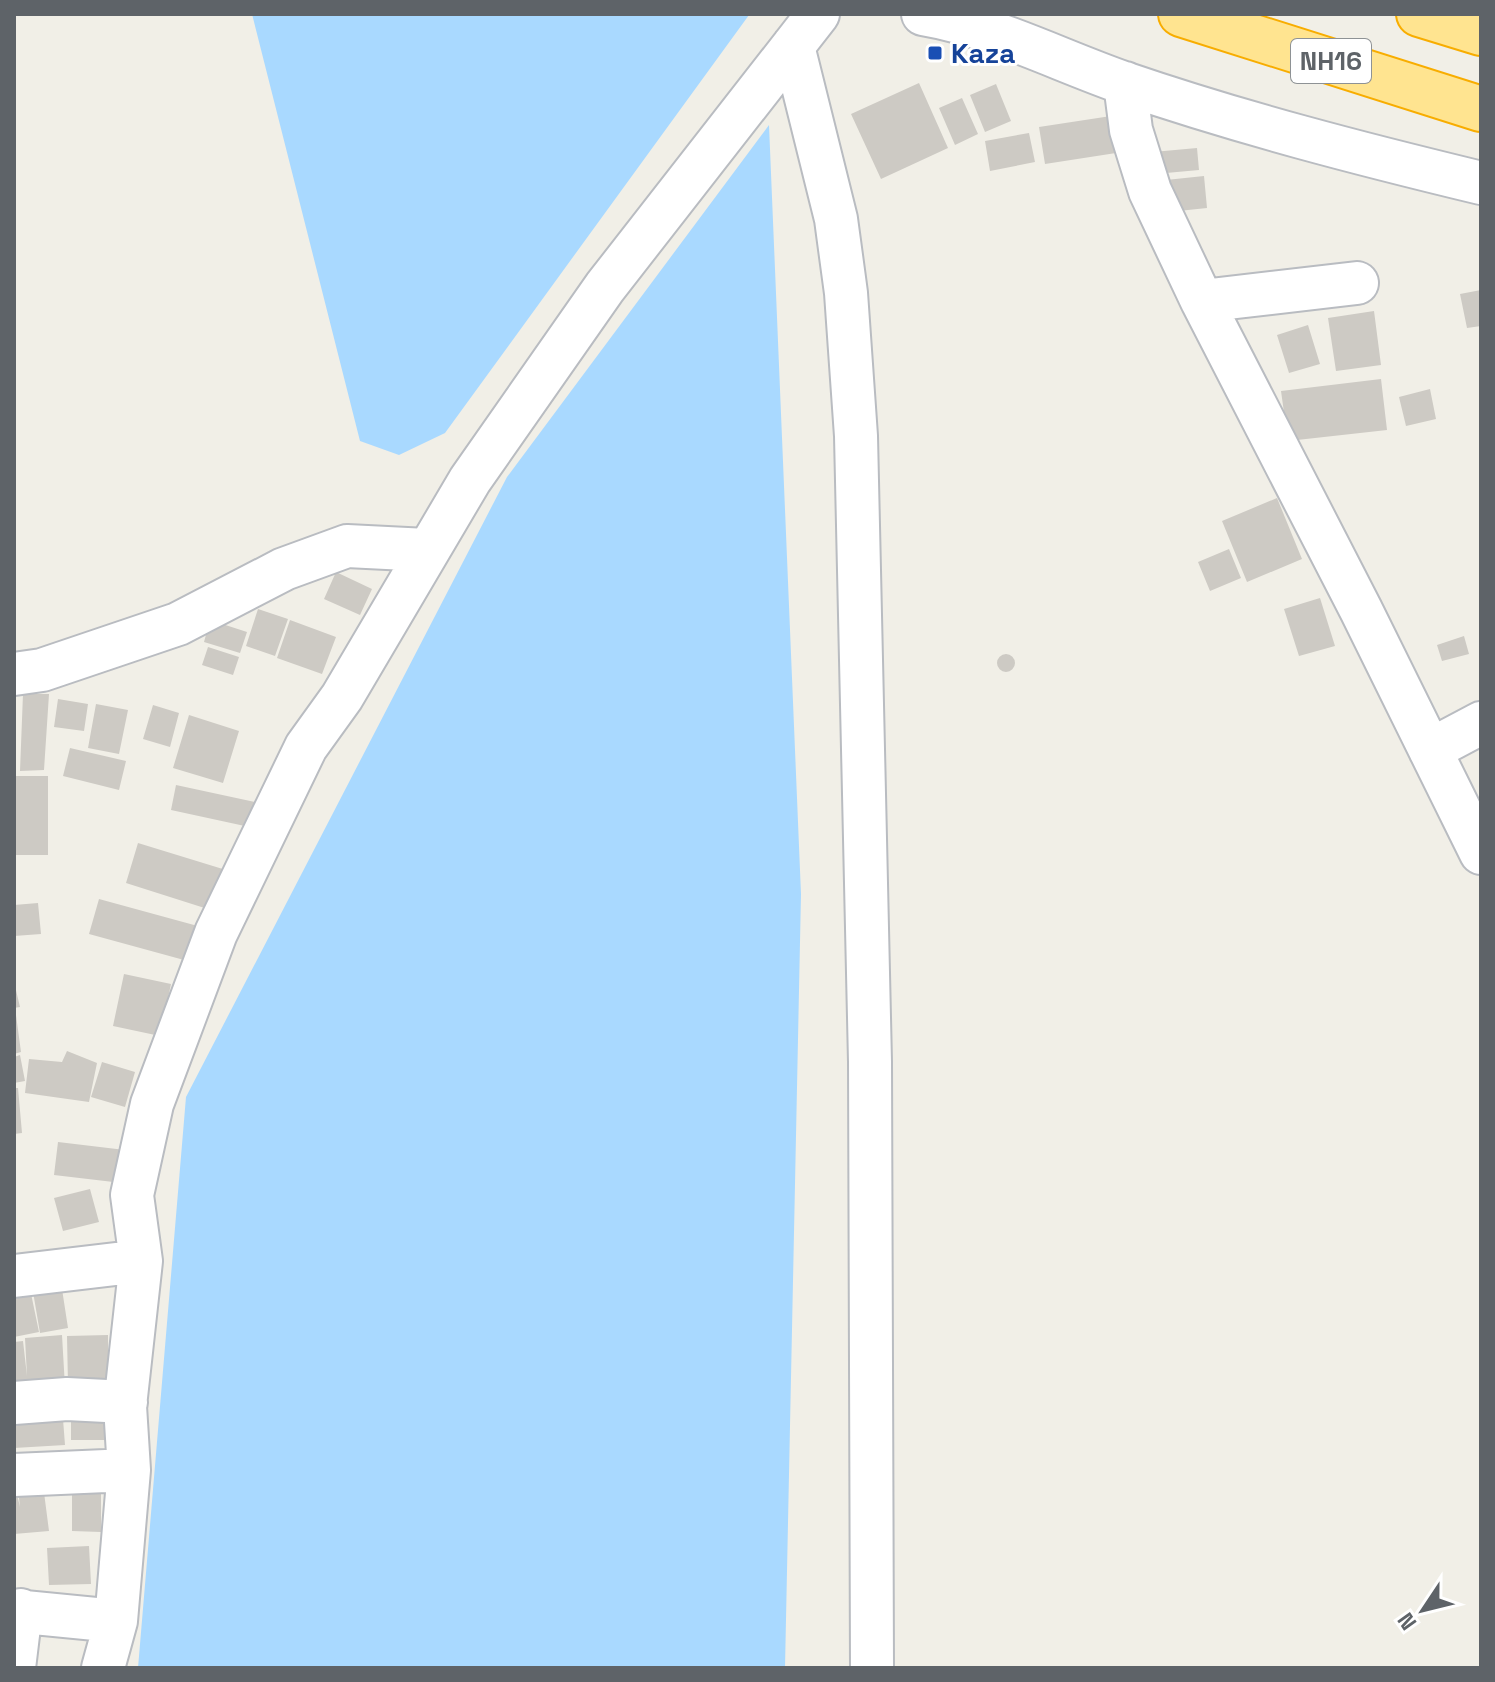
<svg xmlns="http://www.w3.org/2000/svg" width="1495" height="1682" viewBox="0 0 1495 1682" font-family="'Space Grotesk',sans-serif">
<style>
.water{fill:#a9d9ff}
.building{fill:#cdcac4}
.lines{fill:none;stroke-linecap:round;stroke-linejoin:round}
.minor-casing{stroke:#b9bcc1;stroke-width:46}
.highway-casing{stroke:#f8ad00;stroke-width:48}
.minor{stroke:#fff;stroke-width:42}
.highway{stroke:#ffe490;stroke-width:44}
.transit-dot{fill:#1a4fb4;stroke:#fff;stroke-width:3}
.labels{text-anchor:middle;stroke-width:6;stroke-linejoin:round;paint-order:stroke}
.shield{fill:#fff;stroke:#8e9295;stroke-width:2}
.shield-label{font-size:26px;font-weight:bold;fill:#5e6368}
.transit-label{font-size:28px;font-weight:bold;fill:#164399;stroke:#fff;text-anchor:start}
</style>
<rect width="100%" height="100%" fill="#f1efe7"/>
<path class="water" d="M252 14H744L749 15 445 433 399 455 360 441Z
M769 125 801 894 785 1668H138L186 1097 507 477Z"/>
<path class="building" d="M919 83 948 148 881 179 851 114Z
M996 84 1011 121 985 132 970 95Z
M962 98 978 134 955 145 939 108Z
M1111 116 1116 153 1045 164 1039 127Z
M1029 133 1035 162 990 171 985 141Z
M1197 148 1199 170 1155 174 1153 152Z
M1204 176 1207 208 1169 212 1166 180Z
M1481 290V326L1467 328 1460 294Z
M1374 311 1381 365 1336 371 1328 318Z
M1308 325 1320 364 1289 373 1277 335Z
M1381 379 1387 430 1288 441 1281 391Z
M1430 389 1436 419 1406 426 1399 397Z
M1277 498 1302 559 1247 582 1222 521Z
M1229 549 1241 578 1210 591 1198 562Z
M336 572 372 589 360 615 324 599Z
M1320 598 1335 646 1299 656 1284 609Z
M258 609 288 619 275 656 246 646Z
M210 620 247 632 240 653 204 642Z
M290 620 336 637 322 674 277 658Z
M1464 636 1469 654 1442 661 1437 645Z
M208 647 239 657 233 675 202 665Z
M997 663a9 9 0 1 1 18 0a9 9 0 1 1-18 0Z
M23 694H49L44 770 20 771Z
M58 699 88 704 84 731 54 727Z
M96 704 128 710 119 754 88 748Z
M153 705 179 713 170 747 143 739Z
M189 715 239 731 223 783 173 768Z
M70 748 126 761 119 790 63 776Z
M14 776H48V855H14Z
M176 785 259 803 254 828 171 810Z
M138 843 226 870 214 911 126 883Z
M99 899 205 928 195 963 89 934Z
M38 903 41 934 14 936V905Z
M124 974 171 984 160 1036 113 1026Z
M14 982 20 1007 14 1008Z
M16 1015 21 1052 14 1054V1016Z
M67 1051 97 1063 89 1102 25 1093 29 1059 62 1062Z
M20 1055 25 1081 14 1083V1057Z
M102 1062 135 1072 125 1107 91 1097Z
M14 1088H18L22 1133 14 1134Z
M58 1142 125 1150 122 1183 54 1175Z
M90 1189 99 1222 63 1231 54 1198Z
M60 1276 68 1328 40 1333 31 1280Z
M29 1284 39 1332 14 1337V1287Z
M62 1335 65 1387 14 1395V1342L23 1341 27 1376 25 1338Z
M108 1335V1385H68L67 1336Z
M62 1406 65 1445 14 1448V1409Z
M106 1406V1440H71V1407Z
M72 1474H101V1532L72 1531Z
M42 1477 49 1531 14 1534V1482L20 1507 17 1480Z
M89 1546 91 1584 49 1585 47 1548Z"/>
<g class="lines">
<g class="minor-casing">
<path id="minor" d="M923 14C993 26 1058 60 1124 83 1241 123 1361 154 1481 183
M793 46 836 219 846 293 856 436 870 1062 872 1668
M1125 83 1131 130 1150 191 1202 301 1361 610 1481 853
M1202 301 1357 283
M14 674 42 670 178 624 284 569 347 546 427 550
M1430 750 1481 723
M14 1276 141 1261
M14 1403 67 1399 126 1402
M14 1475 129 1470
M14 1611 116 1621
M14 1668 21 1610
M103 1668 116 1621 129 1470 125 1406 141 1261 132 1195 152 1104 216 933 306 747 342 697 470 480 605 287 818 14"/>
</g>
<g class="highway-casing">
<path id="highway" d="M1181 14 1481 109
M1419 14 1481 33"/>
</g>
<use href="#minor" class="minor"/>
<use href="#highway" class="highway"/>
</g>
<rect class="transit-dot" x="927" y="45" width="16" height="16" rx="4"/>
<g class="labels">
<rect class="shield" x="1291" y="39" width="80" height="44" rx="6"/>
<g class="shield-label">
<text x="1331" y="70">NH16</text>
</g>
<g class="transit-label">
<text x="951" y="63">Kaza</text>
</g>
</g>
<rect width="1495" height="1682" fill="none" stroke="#5e6368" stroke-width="32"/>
<g transform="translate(1423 1610) rotate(235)" stroke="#ffffff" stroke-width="6" paint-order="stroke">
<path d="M0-6L14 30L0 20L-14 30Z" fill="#5e6368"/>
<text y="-12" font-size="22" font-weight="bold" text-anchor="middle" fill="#5e6368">N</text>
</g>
</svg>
